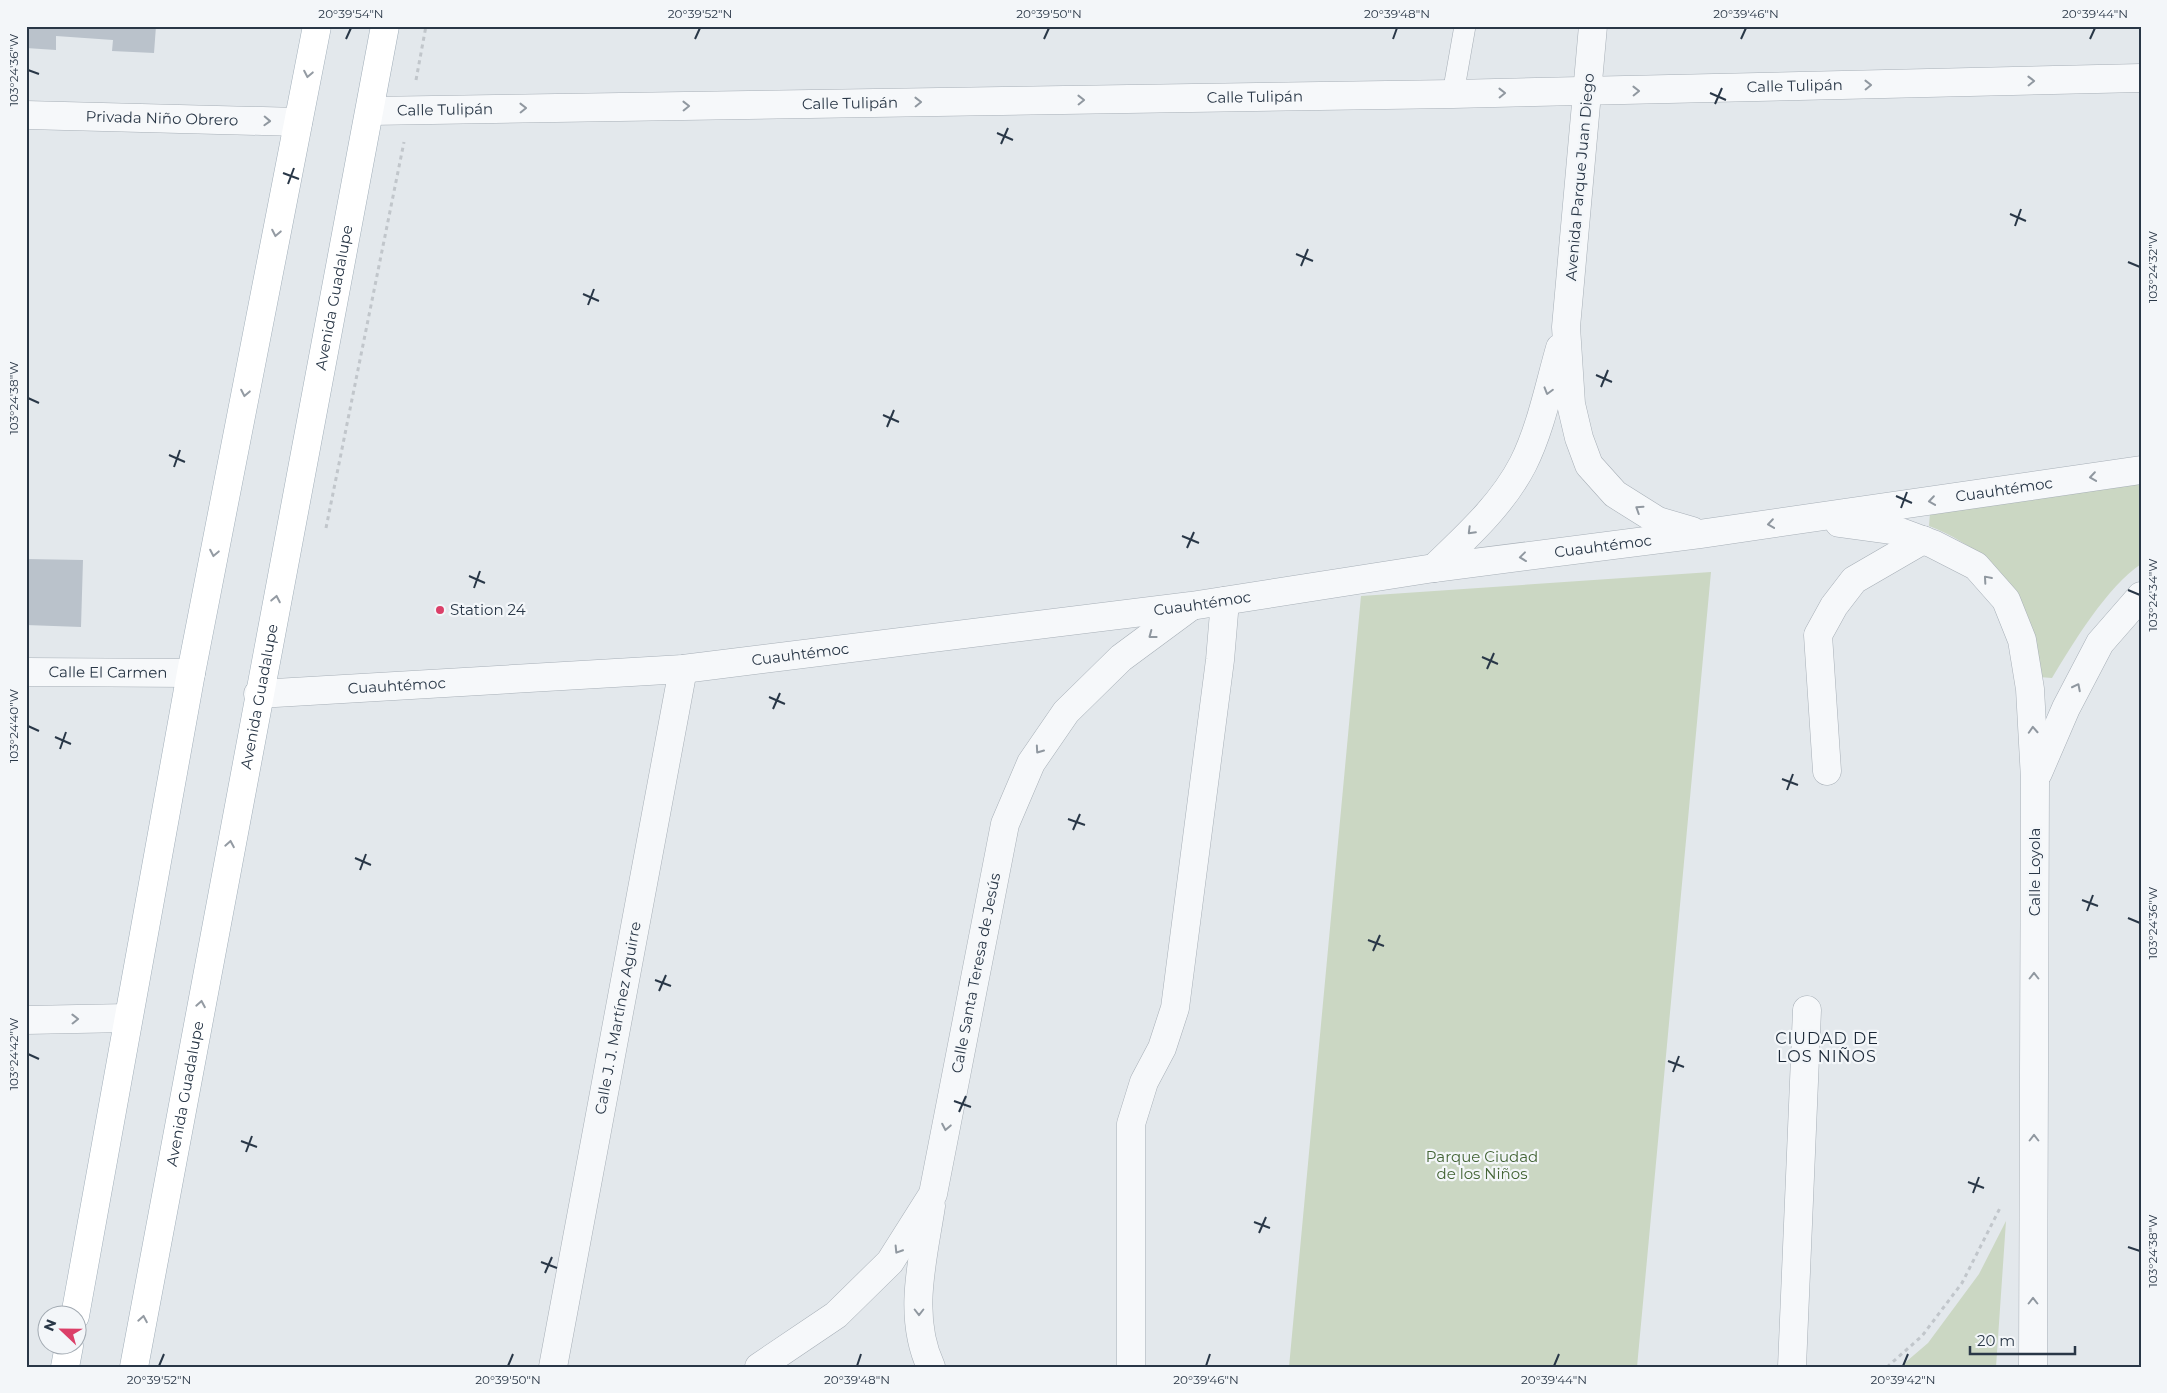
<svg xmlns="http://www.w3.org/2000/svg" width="2167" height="1393" viewBox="0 0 2167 1393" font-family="Montserrat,sans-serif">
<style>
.green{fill:#cbd7c3}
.building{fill:#bac2cb}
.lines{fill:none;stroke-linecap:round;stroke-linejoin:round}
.service-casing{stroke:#a7afb7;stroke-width:22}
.minor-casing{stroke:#a7afb7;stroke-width:29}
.primary-casing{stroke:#a1aeb9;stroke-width:29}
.path{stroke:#c1c6cb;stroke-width:3;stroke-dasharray:4 4;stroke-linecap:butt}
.service{stroke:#f6f8fa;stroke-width:21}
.minor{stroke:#f6f8fa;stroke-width:28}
.primary{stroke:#fff;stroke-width:28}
.oneway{stroke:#949ba3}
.oneway2{stroke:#9098a0}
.ticks{fill:none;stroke:#293747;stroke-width:2}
.poi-dot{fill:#db3f68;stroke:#f3f6f9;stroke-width:2}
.labels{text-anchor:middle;stroke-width:4.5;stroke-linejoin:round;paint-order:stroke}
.street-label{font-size:15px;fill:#293747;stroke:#f3f6f9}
.poi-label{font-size:15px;fill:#293747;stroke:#f3f6f9;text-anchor:start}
.park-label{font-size:15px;fill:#436435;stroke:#f3f6f9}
.neighbourhood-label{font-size:16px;letter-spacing:1px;fill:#1b2837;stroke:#f3f6f9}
.neatline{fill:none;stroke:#293747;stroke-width:2}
.ticks-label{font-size:12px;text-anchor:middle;fill:#293747}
</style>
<rect width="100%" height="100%" fill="#e3e8ec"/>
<path class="green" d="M2141 482V564C2107 587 2073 643 2052 678L2039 677C2036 659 2035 637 2029 620 2012 574 1973 543 1929 526L1930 513Z
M1711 572 1637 1367H1289L1361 596Z
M2006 1221 1996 1367H1900L1928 1343 1979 1274Z"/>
<path class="building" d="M26 26H156L154 53 112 51 113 40 56 36V50L26 48Z
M26 559 83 560 81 627 26 625Z"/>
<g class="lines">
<g class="service-casing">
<path id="service" d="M1453 94 1465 26"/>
</g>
<g class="minor-casing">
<g id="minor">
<path d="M1593 26 1566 327 1571 404 1579 438 1589 465 1615 494 1658 521 1692 531"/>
<path id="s1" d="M370 111 1453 94 2141 78"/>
<path id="s2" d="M26 115 298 122"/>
<path d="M1839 523 1898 531 1933 544 1976 566 2006 600 2022 640 2030 689 2035 779 2033 1367"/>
<path d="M1434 568C1466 537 1502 505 1523 464 1541 428 1549 386 1560 348"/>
<path id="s3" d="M26 672 191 673"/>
<path id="s4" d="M258 694 683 669 1191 606 1434 568 1700 534 2141 470"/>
<path d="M1827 771 1818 635 1834 606 1854 580 1923 540"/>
<path d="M2038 773 2066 708 2100 643 2141 596"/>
<path d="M26 1020 128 1018"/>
<path d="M931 1206C923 1259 907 1316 931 1367"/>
<path id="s5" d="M553 1367 683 669"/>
<path id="s6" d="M759 1367 836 1315 890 1262 933 1194 1005 824 1031 763 1066 712 1121 658 1190 607"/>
<path d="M1131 1367V1124L1144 1082 1162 1048 1175 1008 1220 660 1225 601"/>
<path d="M1792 1367 1807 1010"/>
</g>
</g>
<g class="primary-casing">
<g id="primary">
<path d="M75 1316 191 673 317 26"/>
<path d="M65 1367 69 1346"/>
<path id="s7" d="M134 1367 385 26"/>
</g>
</g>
<path class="path" d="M416 80 426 26
M326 528 404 142
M1887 1367 1922 1336 1962 1283 2000 1208"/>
<use href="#service" class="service"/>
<use href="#minor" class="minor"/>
<use href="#primary" class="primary"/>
</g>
<defs><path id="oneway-chevron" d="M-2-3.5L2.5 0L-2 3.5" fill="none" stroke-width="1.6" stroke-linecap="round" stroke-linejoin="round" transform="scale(1.25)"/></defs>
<g class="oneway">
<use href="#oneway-chevron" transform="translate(308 74) rotate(101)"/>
<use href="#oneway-chevron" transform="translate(276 233) rotate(101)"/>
<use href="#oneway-chevron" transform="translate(245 393) rotate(101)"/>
<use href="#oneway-chevron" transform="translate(214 553) rotate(101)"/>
<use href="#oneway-chevron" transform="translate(276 599) rotate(-79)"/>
<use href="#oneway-chevron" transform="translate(230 844) rotate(-80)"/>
<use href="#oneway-chevron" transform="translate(201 1004) rotate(-80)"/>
<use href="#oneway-chevron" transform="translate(143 1319) rotate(-80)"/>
</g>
<g class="oneway2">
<use href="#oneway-chevron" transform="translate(2031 81) rotate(-1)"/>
<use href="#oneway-chevron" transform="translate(1868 85) rotate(-1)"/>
<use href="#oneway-chevron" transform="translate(1636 91) rotate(-1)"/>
<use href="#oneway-chevron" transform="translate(1502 93) rotate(-1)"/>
<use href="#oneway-chevron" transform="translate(1081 100) rotate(-1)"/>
<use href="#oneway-chevron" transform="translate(918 102) rotate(-1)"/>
<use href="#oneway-chevron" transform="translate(686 106) rotate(-1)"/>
<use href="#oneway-chevron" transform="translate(523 108) rotate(-1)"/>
<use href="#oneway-chevron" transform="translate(267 121) rotate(2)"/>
<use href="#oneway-chevron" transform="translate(1548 391) rotate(106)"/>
<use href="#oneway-chevron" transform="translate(2093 477) rotate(172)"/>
<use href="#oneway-chevron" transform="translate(1932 501) rotate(172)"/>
<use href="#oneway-chevron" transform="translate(1639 509) rotate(-147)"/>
<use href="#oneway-chevron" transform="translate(1771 524) rotate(172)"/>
<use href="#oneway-chevron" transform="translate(1471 531) rotate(135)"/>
<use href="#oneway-chevron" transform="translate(1523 557) rotate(173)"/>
<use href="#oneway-chevron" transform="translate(1987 579) rotate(-131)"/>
<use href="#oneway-chevron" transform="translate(1152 635) rotate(143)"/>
<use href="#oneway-chevron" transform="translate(2077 687) rotate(-63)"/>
<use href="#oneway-chevron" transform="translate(2033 730) rotate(-93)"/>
<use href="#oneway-chevron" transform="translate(1039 750) rotate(125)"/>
<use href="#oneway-chevron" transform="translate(2034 976) rotate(-90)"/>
<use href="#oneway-chevron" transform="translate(75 1019) rotate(-1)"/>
<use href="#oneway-chevron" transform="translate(946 1127) rotate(101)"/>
<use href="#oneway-chevron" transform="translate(2034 1138) rotate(-90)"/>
<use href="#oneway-chevron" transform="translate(898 1250) rotate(122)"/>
<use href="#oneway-chevron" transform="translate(2033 1301) rotate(-90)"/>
<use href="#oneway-chevron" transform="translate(919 1312) rotate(90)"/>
</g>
<path class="ticks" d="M346 39 351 28M695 39 700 28M1044 39 1049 28M1393 39 1397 28M1741 39 1746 28M2090 39 2095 28M28 70 39 74M1710 93 1726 100M1715 104 1722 88M997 133 1013 140M1001 144 1008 128M283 173 299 179M288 184 294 168M2010 214 2026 221M2015 226 2021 209M1296 254 1313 261M2128 262 2140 267M1301 266 1308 249M583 294 599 301M588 305 594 289M1596 375 1612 382M1601 387 1608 370M28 398 39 403M883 415 899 422M887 427 894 410M169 455 185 462M174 467 180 450M1896 496 1912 503M1901 508 1907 492M1182 536 1199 543M1187 548 1194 532M469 576 485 583M474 588 480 571M2128 590 2140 595M1482 657 1498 664M1487 669 1494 653M769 697 785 704M773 709 780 693M28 726 39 731M55 737 71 744M60 749 66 732M1782 779 1798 785M1787 790 1793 774M1068 819 1085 825M1073 830 1080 814M355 858 371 865M360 870 366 854M2082 900 2098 906M2087 911 2093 895M2128 918 2140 923M1368 940 1384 946M1373 951 1380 935M655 980 671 986M659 991 666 975M28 1054 39 1059M1668 1061 1684 1067M1673 1072 1679 1056M954 1101 971 1107M959 1112 966 1096M241 1141 257 1147M246 1152 252 1136M1968 1182 1984 1188M1973 1193 1979 1177M1254 1222 1270 1228M1259 1233 1266 1217M2128 1247 2140 1251M541 1262 557 1268M545 1273 552 1257M159 1366 164 1354M508 1366 513 1354M857 1366 861 1354M1206 1366 1210 1354M1554 1366 1559 1354M1903 1366 1908 1354"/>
<circle class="poi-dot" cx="440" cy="610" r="5"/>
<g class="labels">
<g class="street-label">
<text dy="5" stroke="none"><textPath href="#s1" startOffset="1425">Calle Tulipán</textPath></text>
<text dy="5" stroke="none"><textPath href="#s1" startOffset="885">Calle Tulipán</textPath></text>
<text dy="5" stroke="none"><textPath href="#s1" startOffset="480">Calle Tulipán</textPath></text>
<text dy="5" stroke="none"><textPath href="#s1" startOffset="75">Calle Tulipán</textPath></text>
<text dy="5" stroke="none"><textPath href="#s2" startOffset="136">Privada Niño Obrero</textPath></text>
<text transform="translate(1580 177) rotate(-85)" y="5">Avenida Parque Juan Diego</text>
<text dy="5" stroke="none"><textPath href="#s7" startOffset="1088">Avenida Guadalupe</textPath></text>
<text dy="5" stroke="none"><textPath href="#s4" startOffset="1759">Cuauhtémoc</textPath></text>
<text dy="5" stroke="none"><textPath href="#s4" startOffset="1354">Cuauhtémoc</textPath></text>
<text dy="5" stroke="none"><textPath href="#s4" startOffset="949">Cuauhtémoc</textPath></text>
<text dy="5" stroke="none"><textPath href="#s4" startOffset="544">Cuauhtémoc</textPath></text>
<text dy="5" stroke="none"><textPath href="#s3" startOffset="82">Calle El Carmen</textPath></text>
<text dy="5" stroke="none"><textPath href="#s4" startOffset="139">Cuauhtémoc</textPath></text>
<text dy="5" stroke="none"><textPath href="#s7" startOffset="682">Avenida Guadalupe</textPath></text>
<text transform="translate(2035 872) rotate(-90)" y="5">Calle Loyola</text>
<text dy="5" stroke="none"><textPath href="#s6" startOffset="474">Calle Santa Teresa de Jesús</textPath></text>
<text dy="5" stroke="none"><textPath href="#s5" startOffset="355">Calle J. J. Martínez Aguirre</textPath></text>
<text dy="5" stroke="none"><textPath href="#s7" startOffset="278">Avenida Guadalupe</textPath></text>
</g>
<g class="poi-label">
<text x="450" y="615">Station 24</text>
</g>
<g class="park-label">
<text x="1482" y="1162">Parque Ciudad<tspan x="1482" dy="17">de los Niños</tspan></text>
</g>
<g class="neighbourhood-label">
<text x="1827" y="1044">CIUDAD DE<tspan x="1827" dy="18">LOS NIÑOS</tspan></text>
</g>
</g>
<rect width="2167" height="1393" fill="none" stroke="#f3f6f9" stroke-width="55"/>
<g transform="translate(62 1330) rotate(292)"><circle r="24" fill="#f3f6f9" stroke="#a2aab2"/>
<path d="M0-4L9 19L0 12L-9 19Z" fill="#db3f68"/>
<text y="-8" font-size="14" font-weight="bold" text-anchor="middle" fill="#293747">N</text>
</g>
<path d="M1970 1346v8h105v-8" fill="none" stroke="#293747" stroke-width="2.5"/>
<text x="1977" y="1346" font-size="15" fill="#293747" stroke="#f3f6f9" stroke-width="4" paint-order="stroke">20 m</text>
<rect x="28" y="28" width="2112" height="1338" class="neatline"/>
<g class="ticks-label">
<text x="351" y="18">20°39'54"N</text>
<text x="700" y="18">20°39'52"N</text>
<text x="1049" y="18">20°39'50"N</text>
<text x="1397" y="18">20°39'48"N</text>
<text x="1746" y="18">20°39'46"N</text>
<text x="2095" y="18">20°39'44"N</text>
<text transform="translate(14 70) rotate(-90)" y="4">103°24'36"W</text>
<text transform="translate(2153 267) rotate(-90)" y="4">103°24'32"W</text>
<text transform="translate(14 398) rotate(-90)" y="4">103°24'38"W</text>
<text transform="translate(2153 595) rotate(-90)" y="4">103°24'34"W</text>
<text transform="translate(14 726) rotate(-90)" y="4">103°24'40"W</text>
<text transform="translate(2153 923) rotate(-90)" y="4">103°24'36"W</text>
<text transform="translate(14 1054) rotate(-90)" y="4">103°24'42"W</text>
<text transform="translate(2153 1251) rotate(-90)" y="4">103°24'38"W</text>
<text x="159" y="1384">20°39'52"N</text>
<text x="508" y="1384">20°39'50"N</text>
<text x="857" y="1384">20°39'48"N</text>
<text x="1206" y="1384">20°39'46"N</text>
<text x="1554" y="1384">20°39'44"N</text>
<text x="1903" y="1384">20°39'42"N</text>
</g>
</svg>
